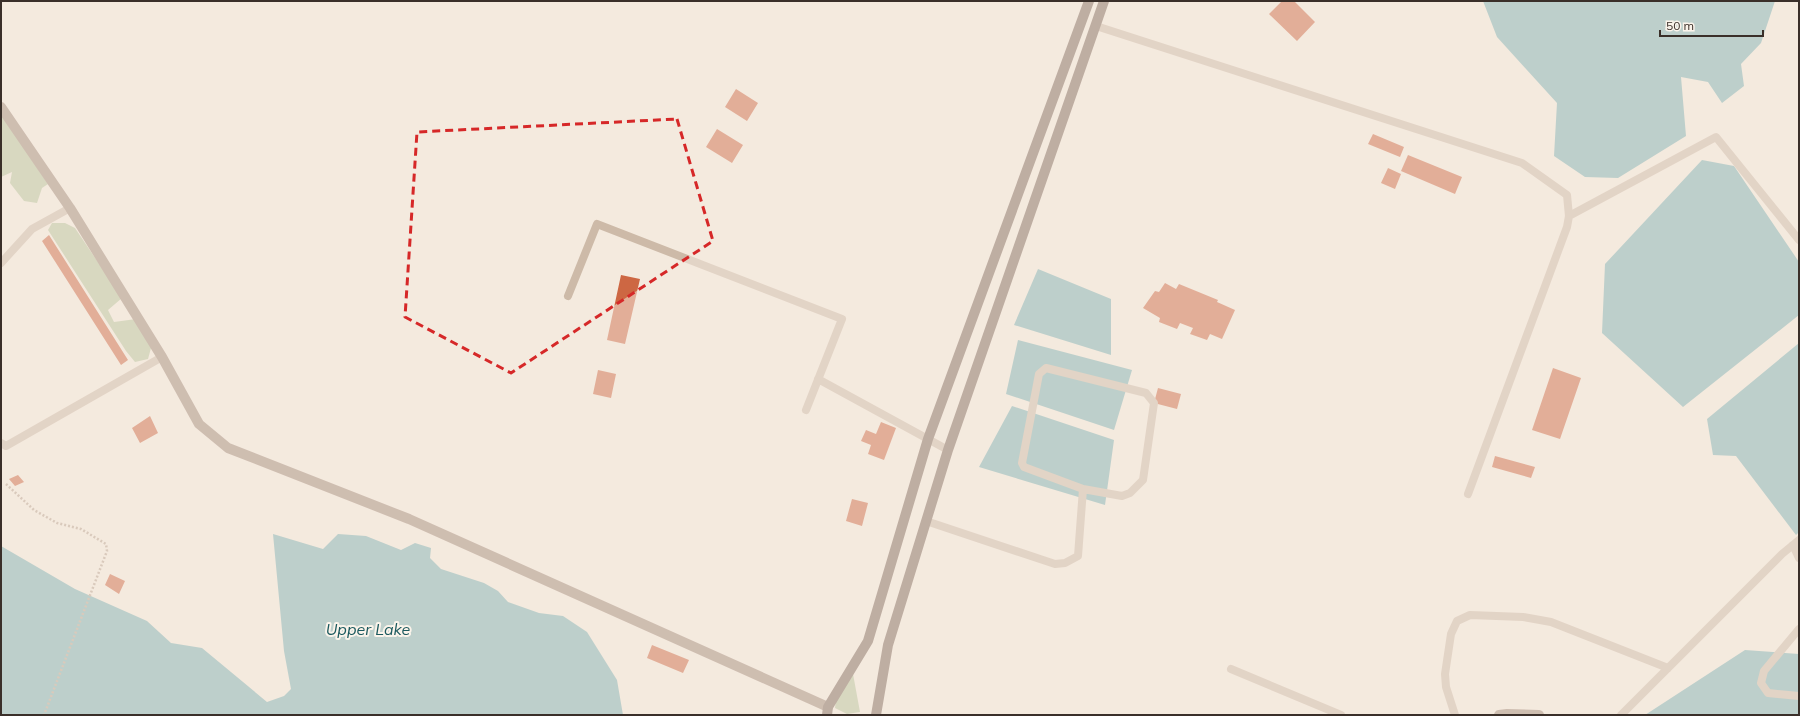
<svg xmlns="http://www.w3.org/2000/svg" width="1800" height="716" viewBox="0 0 1800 716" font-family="Mulish,sans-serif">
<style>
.green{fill:#b6c49c}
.water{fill:#7bb0b3}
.building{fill:#cd6743}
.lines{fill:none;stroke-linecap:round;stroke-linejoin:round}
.path{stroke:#b9a492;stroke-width:2.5;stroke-dasharray:2 2;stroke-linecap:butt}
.lane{stroke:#cdbaa8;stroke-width:8}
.secondary{stroke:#a18979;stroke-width:10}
.primary{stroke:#7d6659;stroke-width:10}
.marked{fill:none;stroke:#d62828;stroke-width:3;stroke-dasharray:8 5;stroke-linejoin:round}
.labels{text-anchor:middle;stroke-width:4;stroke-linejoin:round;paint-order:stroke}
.water-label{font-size:16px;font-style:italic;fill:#1b595e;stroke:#fbf4eb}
</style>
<rect width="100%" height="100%" fill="#f4eade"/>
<path class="green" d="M1 114 48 184 42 188 37 203 24 201 10 183 12 172 1 177Z
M52 223H65L75 228 122 298 108 310 114 322 136 319 151 348 148 359 135 362 126 351 48 230Z
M851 663 860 712 847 714 835 708 837 691Z"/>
<path class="water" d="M1483 1H1775L1761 43 1741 64 1744 86 1722 103 1708 82 1681 77 1686 136 1618 178 1585 177 1554 156 1557 103 1497 37Z
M1702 160 1734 166 1799 262V315L1683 407 1602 333 1605 264Z
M1038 269 1111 299V355L1014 325Z
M1018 340 1132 370 1114 430 1006 394Z
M1799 343V532L1796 535 1736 456 1713 455 1707 419Z
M1012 406 1114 440 1105 505 979 467Z
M273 534 323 549 338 534 366 536 401 550 415 543 431 548 430 558 441 569 484 583 498 591 508 602 539 613 563 616 587 632 617 680 623 715H1V546L75 589 147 621 171 643 202 648 267 702 284 696 291 689 284 651Z
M1745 650 1799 654V715H1645Z"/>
<path class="building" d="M1282 1H1294L1315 22 1297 41 1269 14Z
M736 89 758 103 747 121 725 107Z
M717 129 743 145 732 163 706 147Z
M1373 134 1404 147 1400 157 1368 144Z
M1408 155 1462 177 1455 194 1401 171Z
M1388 168 1401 174 1395 189 1381 183Z
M49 235 128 360 121 365 42 241Z
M621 275 640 279 625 344 607 340Z
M1165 283 1176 289 1179 284 1218 300 1217 302 1235 310 1222 339 1210 334 1207 340 1190 334 1193 328 1180 323 1177 329 1159 322 1160 318 1143 308 1155 291 1159 292Z
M1553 368 1581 378 1560 439 1532 430Z
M598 370 616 374 611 398 593 394Z
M1158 388 1181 394 1177 409 1154 403Z
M150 416 158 433 140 443 132 428Z
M881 422 896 428 884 460 868 454 871 445 861 441 866 430 876 434Z
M1495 456 1535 467 1531 478 1492 467Z
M18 475 24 482 15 486 9 479Z
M852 499 868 503 862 526 846 521Z
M110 574 125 581 119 594 105 585Z
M652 645 689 660 683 673 647 658Z"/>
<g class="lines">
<path class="path" d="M6 484 34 510 57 523 81 529 106 544 107 551 44 715"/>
<path class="lane" d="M1096 26 1522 163 1567 195 1569 216 1567 227 1468 494
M1569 216 1716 137 1799 240
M1 263 32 229 70 208
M568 296 597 224 842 319 806 410
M1046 368 1146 393 1154 403 1143 480 1130 493 1122 496 1083 489 1024 467 1022 463 1039 374Z
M818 379 948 450
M1 443 6 446 162 357
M926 521 1055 564 1065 563 1078 556 1083 489
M1793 545 1799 558
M1799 629 1764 671 1761 683 1768 693 1799 696
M1231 669 1341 715
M1455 715 1446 687 1445 674 1451 634 1457 621 1470 615 1523 617 1551 622 1668 668
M1621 715 1782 554 1799 540"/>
<path class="secondary" d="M1 107 70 208 162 357 199 424 228 448 409 519 828 707
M1499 715 1507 714 1539 715"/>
<path class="primary" d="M827 715 828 707 868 641 928 439 1089 1
M876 715 888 645 948 450 1104 1"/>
</g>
<path d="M0 0H1800V716H0ZM677 119 713 241 511 373 405 317 417 132Z" fill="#f4eade" fill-opacity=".55" fill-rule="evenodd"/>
<path class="marked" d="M677 119 713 241 511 373 405 317 417 132Z"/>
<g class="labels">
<g class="water-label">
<text x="368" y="635">Upper Lake</text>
</g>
</g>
<rect width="1800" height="716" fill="none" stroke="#3a2f29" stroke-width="4"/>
<path d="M1660 30v6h103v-6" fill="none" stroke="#3a2f29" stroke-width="2"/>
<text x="1666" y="30" font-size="12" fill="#3a2f29" stroke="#fbf4eb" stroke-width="3" paint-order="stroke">50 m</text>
</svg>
